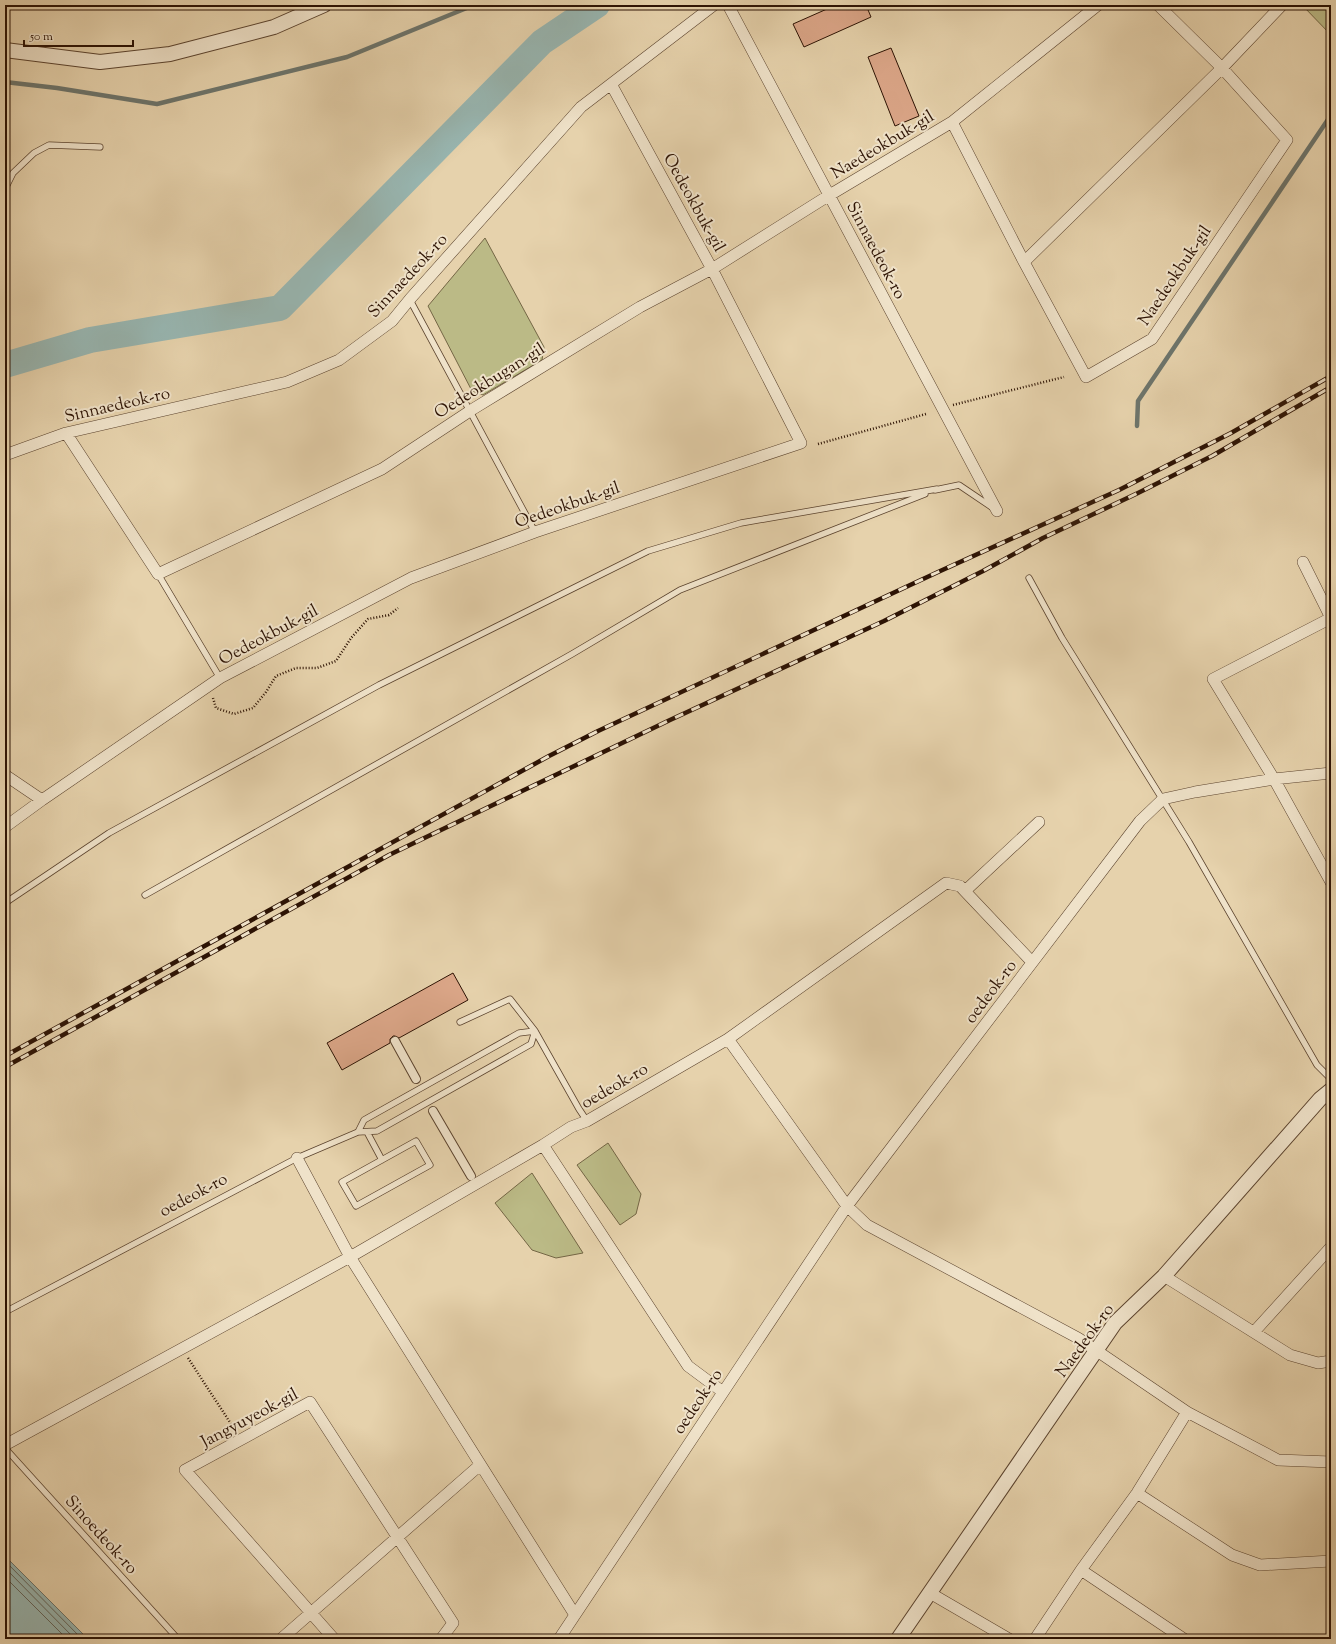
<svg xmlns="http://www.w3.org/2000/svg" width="1336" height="1644" viewBox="0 0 1336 1644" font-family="'Sorts Mill Goudy',serif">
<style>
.green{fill:#bbba86;stroke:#746645}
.water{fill:#98b6b1;stroke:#6d756c}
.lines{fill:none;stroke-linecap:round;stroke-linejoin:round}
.shore{stroke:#62645a;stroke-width:1}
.stream{stroke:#6d756c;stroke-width:4.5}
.river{stroke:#98b6b1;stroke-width:26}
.building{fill:#dba688;stroke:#2d1304}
.service-casing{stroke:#5b432e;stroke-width:7}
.pedestrian-casing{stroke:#5b432e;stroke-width:10}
.minor-casing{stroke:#5b432e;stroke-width:12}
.tertiary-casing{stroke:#5b432e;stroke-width:16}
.path{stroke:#2d1304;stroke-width:2.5;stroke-dasharray:1 2;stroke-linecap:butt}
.service{stroke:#efe2c9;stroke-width:5.5}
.pedestrian{stroke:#efe2c9;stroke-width:8}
.minor{stroke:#efe2c9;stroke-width:11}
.tertiary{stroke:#efe2c9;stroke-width:14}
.rail-casing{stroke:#2d1304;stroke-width:4.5}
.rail{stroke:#efe2c9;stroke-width:3;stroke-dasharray:9;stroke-linecap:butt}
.labels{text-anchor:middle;stroke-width:4;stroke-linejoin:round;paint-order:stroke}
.street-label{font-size:17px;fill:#2d1304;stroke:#efe2c9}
</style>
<rect width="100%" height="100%" fill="#e6d2ac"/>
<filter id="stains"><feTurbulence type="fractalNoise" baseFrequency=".005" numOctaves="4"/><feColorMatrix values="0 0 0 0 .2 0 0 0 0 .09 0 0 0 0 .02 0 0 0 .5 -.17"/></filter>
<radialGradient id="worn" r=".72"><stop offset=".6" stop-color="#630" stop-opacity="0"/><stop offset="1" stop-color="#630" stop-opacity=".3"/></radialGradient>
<path class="green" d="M1302 5H1331V35Z
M485 238 544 347 542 360 483 395 472 391 428 306Z
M608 1143 641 1194 636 1214 620 1225 577 1165Z
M532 1173 583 1253 556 1258 532 1250 495 1203Z"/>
<path class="water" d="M5 1556 88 1639H5Z"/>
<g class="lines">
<path class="shore" d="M5 1561 82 1639
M5 1568 75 1639
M5 1577 67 1639"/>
<path class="stream" d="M5 82 57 88 157 104 347 57 474 5
M1137 426 1138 401 1331 115"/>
<path class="river" d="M5 365 90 340 280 308 542 42 597 5"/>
</g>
<path class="building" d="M836 5H866L871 17 804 47 793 24Z
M891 48 919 116 895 126 868 57Z
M453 973 468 1000 399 1038 395 1036H393L390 1039V1043L342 1070 327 1043Z"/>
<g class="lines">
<g class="service-casing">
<path id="service" d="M5 189 13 173 34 153 49 145 100 147
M410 300 535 532
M935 490 959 485 993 508
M158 574 220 678
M1029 578 1062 638 1189 842 1317 1065 1331 1079
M145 895 572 654 680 590 925 494
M5 903 109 833 379 685 648 551 741 523 937 489
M358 1132 364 1120 519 1033 535 1031 579 1109 587 1121
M367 1132 382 1160
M416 1141 430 1165 356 1206 342 1182Z
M5 1312 297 1158 358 1132 377 1131 531 1044 535 1031 510 999 460 1022
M5 1448 178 1639"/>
</g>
<g class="pedestrian-casing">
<path id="pedestrian" d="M395 1041 416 1079
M433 1111 471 1176"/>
</g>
<g class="minor-casing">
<path id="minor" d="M728 5 997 511
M1158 5 1222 68 1287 140 1152 339 1086 377 1024 262 1222 68 1282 5
M952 122 1024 262
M66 433 158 574 382 469 473 409 640 307 712 269 828 196 952 122 1098 5
M5 455 66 433 287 382 339 360 392 321 410 299 581 107 714 5
M1303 562 1331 618
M1331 618 1213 679 1274 779 1331 882
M5 775 42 800
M5 827 42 800 220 678 411 578 535 532 801 443 712 269 611 84
M965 891 1039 822
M728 1039 847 1206 867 1225 1078 1338 1187 1412 1278 1460 1331 1462
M543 1145 688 1366 723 1392
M297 1158 350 1257 575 1615
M1164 1276 1290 1355 1318 1363 1331 1361
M1254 1332 1331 1247
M5 1445 350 1257 543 1145 571 1127 587 1121 728 1039 946 883 960 886 1032 962
M1137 1493 1232 1555 1260 1565 1331 1561
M1081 1570 1184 1639
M930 1593 1009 1639
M281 1639 480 1465
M334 1639 185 1470 310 1402 453 1623 441 1639
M559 1639 847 1206 1140 821 1163 799 1195 792 1274 779 1331 773
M1035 1639 1081 1570 1137 1493 1187 1412"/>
</g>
<g class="tertiary-casing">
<path id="tertiary" d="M5 50 100 62 170 54 274 27 324 5
M898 1639 1115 1323 1164 1276 1320 1099 1331 1090"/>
</g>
<path class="path" d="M953 405 1064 377
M818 444 926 414
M213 698 216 708 234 714 253 708 266 692 276 676 296 668H317L336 661 351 638 368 619 389 615 398 608
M188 1358 233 1427"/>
<use href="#service" class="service"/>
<use href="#pedestrian" class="pedestrian"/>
<use href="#minor" class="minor"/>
<use href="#tertiary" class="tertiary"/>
<g class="rail-casing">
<path id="rail" d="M5 1056 549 756 598 731 938 572 1119 490 1231 433 1331 376
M5 1067 389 855 670 720 884 621 983 571 1043 538 1138 493 1212 456 1331 387"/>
</g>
<use href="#rail" class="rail"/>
</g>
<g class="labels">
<g class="street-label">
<text transform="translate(882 144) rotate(-31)" y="6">Naedeokbuk-gil</text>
<text transform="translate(695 202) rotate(61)" y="6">Oedeokbuk-gil</text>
<text transform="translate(877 250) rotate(62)" y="6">Sinnaedeok-ro</text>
<text transform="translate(407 275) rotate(-47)" y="6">Sinnaedeok-ro</text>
<text transform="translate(1174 275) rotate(-56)" y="6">Naedeokbuk-gil</text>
<text transform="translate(489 380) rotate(-32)" y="6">Oedeokbugan-gil</text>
<text transform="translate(117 404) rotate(-13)" y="6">Sinnaedeok-ro</text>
<text transform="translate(567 504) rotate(-19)" y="6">Oedeokbuk-gil</text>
<text transform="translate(268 634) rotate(-28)" y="6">Oedeokbuk-gil</text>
<text transform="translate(990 991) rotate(-53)" y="6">oedeok-ro</text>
<text transform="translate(614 1085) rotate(-30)" y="6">oedeok-ro</text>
<text transform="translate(193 1194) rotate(-28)" y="6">oedeok-ro</text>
<text transform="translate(1084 1340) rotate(-54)" y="6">Naedeok-ro</text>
<text transform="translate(697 1401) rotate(-56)" y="6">oedeok-ro</text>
<text transform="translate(249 1417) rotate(-28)" y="6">Jangyuyeok-gil</text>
<text transform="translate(102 1534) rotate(48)" y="6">Sinoedeok-ro</text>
</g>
</g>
<rect width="1336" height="1644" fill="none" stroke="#e6d2ac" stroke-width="20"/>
<rect x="6" y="6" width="1324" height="1632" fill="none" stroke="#2d1304" stroke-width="2"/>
<rect x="10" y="10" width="1316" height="1624" fill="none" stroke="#2d1304"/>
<path d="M24 40v6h109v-6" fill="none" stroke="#2d1304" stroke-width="2"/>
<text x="30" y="40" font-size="12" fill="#2d1304" stroke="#efe2c9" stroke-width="3" paint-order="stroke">50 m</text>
<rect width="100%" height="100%" filter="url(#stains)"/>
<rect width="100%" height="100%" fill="url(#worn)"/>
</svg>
